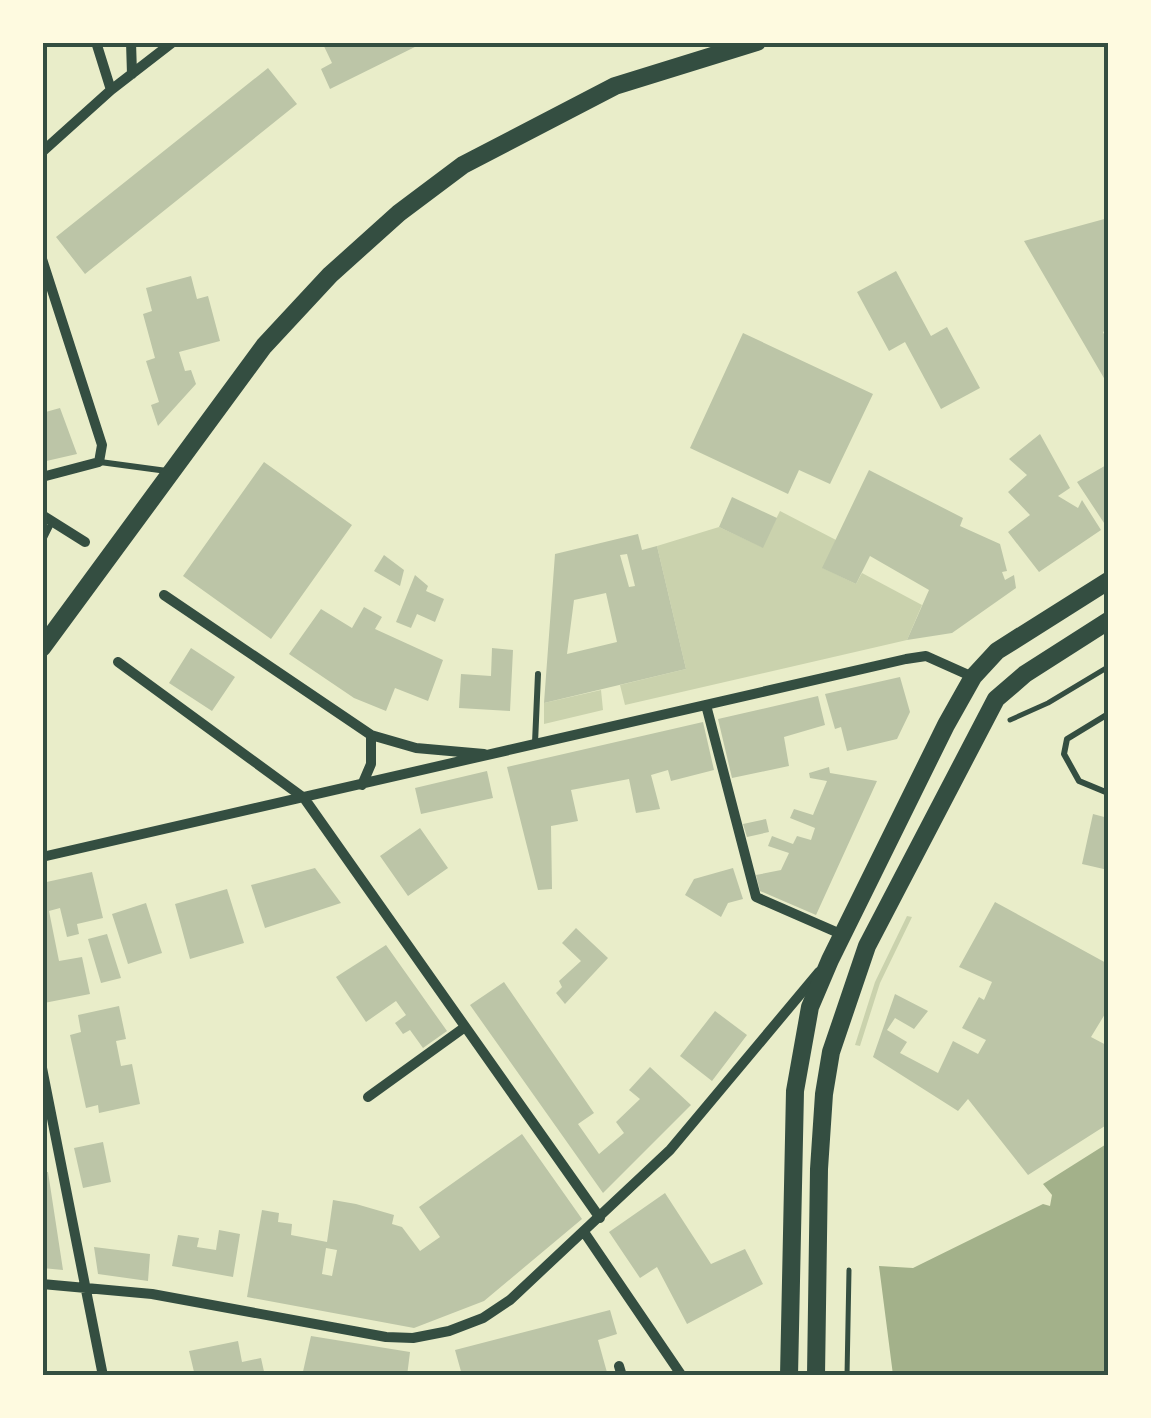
<svg xmlns="http://www.w3.org/2000/svg" width="1151" height="1418" viewBox="0 0 1151 1418" font-family="Poppins,sans-serif">
<style>
.green{fill:#cad2ad}
.water{fill:#a3b18a}
.building{fill:#bcc5a7;fill-rule:evenodd}
.lines{fill:none;stroke-linecap:round;stroke-linejoin:round}
.path{stroke:#344e41;stroke-width:5}
.service{stroke:#344e41;stroke-width:6}
.minor{stroke:#344e41;stroke-width:10}
.secondary{stroke:#344e41;stroke-width:18}
.primary{stroke:#344e41;stroke-width:18}
.neatline{fill:none;stroke:#344e41;stroke-width:4}
</style>
<rect width="100%" height="100%" fill="#e9edc9"/>
<path class="green" d="M780 511 836 540 823 568 856 584 862 573 922 605 907 640 625 705 620 685 686 669 657 546 719 527 762 547Z
M601 690 603 710 544 724V703Z
M907 916 912 917 880 983 860 1046 855 1045 875 982Z"/>
<path class="water" d="M1108 1143V1375H893L879 1266 913 1268 1043 1204 1050 1206 1052 1195 1043 1184Z"/>
<path class="building" d="M322 42H425L330 89 321 69 332 63Z
M268 68 297 104 85 274 56 237Z
M1108 218V329L1103 332 1108 342V385L1024 241Z
M896 271 931 336 947 327 980 388 941 409 905 342 889 351 857 292Z
M191 276 197 299 208 296 220 341 179 352 185 371 191 370 196 384 158 426 151 405 159 402 146 361 155 358 143 314 152 311 146 288Z
M743 333 873 394 830 484 799 470 788 494 690 448Z
M60 408 77 454 42 462V413Z
M1040 434 1070 488 1058 496 1078 508 1082 500 1101 530 1039 572 1008 532 1030 515 1008 492 1027 475 1009 459Z
M264 462 352 525 271 639 183 576Z
M1108 464V529L1077 482Z
M869 470 963 518 960 526 1000 544 1007 571 1002 572 1005 580 1014 575 1016 588 952 633 907 640 929 590 870 556 856 584 822 568Z
M732 497 777 518 763 548 719 527Z
M638 534 642 550 657 546 686 669 544 703 555 554ZM627 554 635 586 629 587 620 555ZM606 593 617 642 567 654 574 600Z
M384 555 404 570 400 586 374 571Z
M415 575 428 586 426 591 444 599 435 622 417 614 411 628 396 622Z
M364 607 382 617 375 629 443 660 428 701 395 688 386 711 354 698 289 654 321 609 352 628Z
M191 648 235 677 212 711 169 683Z
M492 648 513 650 510 711 459 708 461 674 491 676Z
M900 677 910 712 897 739 847 751 841 727 835 729 825 694Z
M818 696 825 725 784 737 789 766 732 778 718 719Z
M703 722 714 770 671 781 668 770 651 775 660 809 636 813 629 779 571 790 578 821 551 826 552 889 538 890 507 767Z
M829 767 830 773 877 781 816 915 760 891 756 875 781 870 789 853 768 846 772 836 793 844 797 836 811 840 815 828 790 818 794 809 813 815 827 781 810 778 809 773Z
M487 771 493 798 421 814 415 788Z
M1093 814 1108 818V870L1082 864Z
M766 819 769 832 747 837 743 824Z
M420 828 448 868 408 896 380 856Z
M315 868 341 903 265 928 251 885Z
M733 868 743 899 728 903 721 917 685 895 694 879Z
M92 872 103 918 77 924 79 934 67 937 60 908 49 911 59 961 82 957 90 994 44 1003 42 883Z
M227 889 244 943 190 959 175 904Z
M995 902 1108 964V1009L1091 1037 1108 1046V1124L1028 1175 968 1099 958 1111 873 1057 895 994 928 1011 914 1029 895 1018 887 1030 907 1042 900 1053 938 1073 953 1041 978 1054 986 1040 962 1028 979 997 984 1000 992 982 959 967Z
M146 903 162 953 128 964 112 914Z
M576 928 608 958 565 1004 556 993 562 987 559 981 581 961 562 943Z
M107 934 121 978 101 983 88 939Z
M386 945 447 1031 423 1048 410 1030 403 1034 395 1023 406 1015 396 1001 366 1022 336 977Z
M504 982 594 1113 578 1124 599 1154 624 1133 616 1122 640 1099 629 1090 650 1067 691 1105 603 1193 470 1005Z
M119 1006 126 1039 116 1041 121 1066 132 1064 140 1104 99 1113 98 1105 86 1108 70 1035 81 1032 78 1015Z
M715 1011 747 1035 712 1081 680 1056Z
M522 1134 582 1219 484 1301 414 1328 247 1297 262 1210 279 1213 278 1222 292 1224 291 1235 327 1242 333 1200 356 1204 394 1215 392 1224 402 1227 420 1251 440 1237 419 1207ZM326 1248 337 1250 332 1276 322 1274Z
M103 1142 111 1182 83 1188 74 1148Z
M42 1172H48L63 1270 42 1268Z
M665 1193 711 1264 745 1249 763 1284 687 1324 657 1267 640 1278 609 1232Z
M219 1230 240 1234 233 1277 172 1266 178 1235 199 1238 197 1247 216 1250Z
M94 1247 150 1254 148 1281 98 1274Z
M610 1310 617 1334 598 1340 608 1376 462 1375 455 1350Z
M311 1336 410 1352 407 1376H302Z
M238 1341 242 1362 261 1358 265 1376H195L189 1351Z"/>
<g class="lines">
<path class="path" d="M1010 720 1048 703 1108 667
M847 1376 849 1270"/>
<path class="service" d="M100 462 167 471
M42 542 52 522
M1108 714 1067 739 1064 754 1079 781 1108 793
M535 743 538 674"/>
<path class="minor" d="M96 42 111 90
M131 42 132 74
M42 152 111 90 173 42
M42 259 102 445 99 462 42 477
M42 515 85 542
M164 595 371 735 416 748 484 754
M118 662 304 798 600 1218
M706 705 756 897 843 935
M362 785 371 764V735
M42 857 906 659 926 656 973 677
M42 1068 103 1376
M368 1097 465 1027
M584 1232 682 1376
M42 1284 152 1294 386 1337 413 1338 449 1331 483 1318 510 1300 670 1150 819 972
M619 1366 622 1376"/>
<path class="secondary" d="M42 648 264 346 330 275 399 213 463 165 615 86 757 42"/>
<path class="primary" d="M789 1376 795 1091 810 1007 830 960 946 725 973 677 997 651 1108 581
M816 1376 819 1169 824 1094 831 1052 867 946 996 699 1025 674 1108 621"/>
</g>
<rect width="1151" height="1418" fill="none" stroke="#fefae0" stroke-width="90"/>
<rect x="45" y="45" width="1061" height="1328" class="neatline"/>
</svg>
